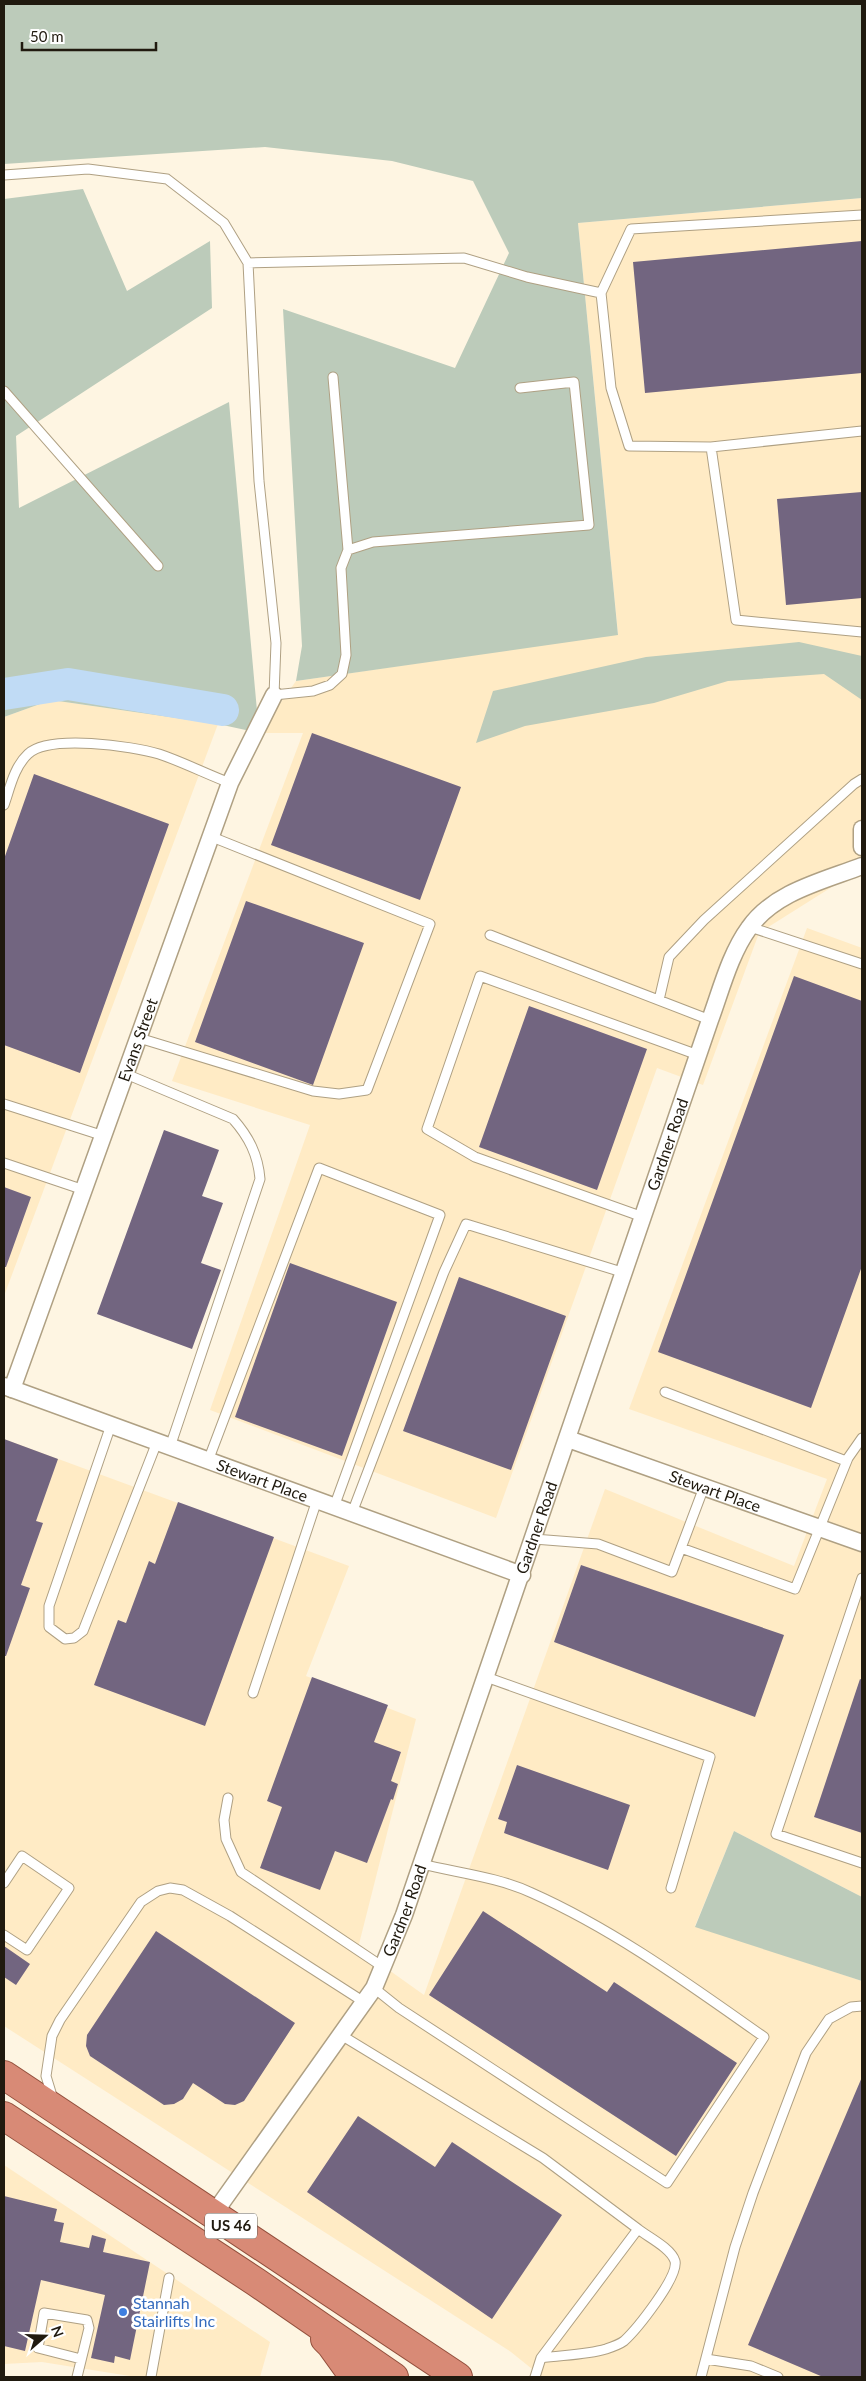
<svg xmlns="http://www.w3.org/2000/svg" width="866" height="2381" viewBox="0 0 866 2381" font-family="Lato,sans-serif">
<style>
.built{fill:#ffebc5}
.green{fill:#bccbba}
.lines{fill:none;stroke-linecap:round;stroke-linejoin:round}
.river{stroke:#c0dbf5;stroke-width:32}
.building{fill:#726580}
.service-casing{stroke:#afa083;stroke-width:11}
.minor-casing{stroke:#afa083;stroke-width:19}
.trunk-casing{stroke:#924f3c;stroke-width:30}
.service{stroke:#fff;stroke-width:9}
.minor{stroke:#fff;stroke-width:16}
.trunk{stroke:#d88a76;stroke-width:28}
.shop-dot{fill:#3f7fe0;stroke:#fff;stroke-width:2}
.labels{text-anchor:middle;stroke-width:5;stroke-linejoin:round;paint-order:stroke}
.shield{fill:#fff;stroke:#635f57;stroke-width:1}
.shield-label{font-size:15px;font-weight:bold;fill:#201a0f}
.street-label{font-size:16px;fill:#201a0f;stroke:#fff}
.shop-label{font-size:16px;fill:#366cbe;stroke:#fff;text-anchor:start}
</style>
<rect width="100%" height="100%" fill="#fef5e2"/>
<path class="built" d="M862 198V868L759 933 703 1085 657 1068 496 1518 210 1410 310 1125 172 1081 303 733H259L296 681 618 634 578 223Z
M51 700 218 724 4 1296V717Z
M807 928 862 948V1897L734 1831 695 1926 862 1981V2377H542L511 2352 4 2026V1439L349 1566 306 1676 416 1719 358 1948 424 1995 605 1489 794 1566 827 1479 629 1409Z
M4 2165 270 2342 260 2377H136L42 2362 4 2364Z"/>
<path class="green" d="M4 4H862V198L578 223 618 635 296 681 302 646 283 309 455 368 509 253 473 181 392 161 265 147 4 164Z
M83 189 127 291 210 241 212 308 16 436 19 508 229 402 259 733 218 724 51 700 4 717V199Z
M799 642 862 656V700L824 674 728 681 654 703 525 726 476 743 493 691 646 657Z
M734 1831 862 1897V1981L695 1927Z"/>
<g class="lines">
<path class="river" d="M4 694 68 684 223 710"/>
</g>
<path class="building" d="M862 241V373L645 393 633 262Z
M862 492V598L786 605 777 499Z
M312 733 461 787 420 900 271 845Z
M34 774 169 824 80 1073 4 1045V859Z
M246 901 364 943 313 1085 195 1042Z
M794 976 862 1001V1266L811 1408 658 1352Z
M529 1006 647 1049 597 1190 479 1147Z
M164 1130 219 1150 202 1196 223 1203 201 1263 221 1270 192 1349 97 1314Z
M4 1187 31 1197 6 1267H4Z
M290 1263 397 1302 342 1456 235 1417Z
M459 1277 566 1316 511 1470 403 1431Z
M4 1439 58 1459 36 1521 43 1523 21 1585 30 1588 6 1656H4Z
M178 1502 274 1537 205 1726 94 1685 118 1620 126 1623 149 1561 155 1564Z
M581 1565 784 1635 755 1717 554 1642Z
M312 1677 388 1705 374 1742 401 1752 391 1781 398 1784 393 1800 391 1799 367 1863 335 1851 320 1890 260 1868 282 1807 267 1801Z
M860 1679 862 1680V1833L814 1817Z
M517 1765 630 1805 608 1870 504 1833 507 1822 498 1819Z
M483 1911 607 1992 614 1982 737 2063 676 2156 429 1995Z
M156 1931 295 2023 244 2101 235 2105 225 2104 193 2083 183 2099 174 2104 164 2105 90 2056 86 2046 87 2035Z
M4 1946 30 1964 16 1985 4 1977Z
M862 2077V2377H823L748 2345Z
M358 2116 435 2167 452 2142 562 2215 492 2319 307 2192Z
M4 2196 57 2209 54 2221 64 2223 60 2242 89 2248 92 2235 106 2239 103 2252 150 2262 130 2360 115 2356 114 2363 91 2358 105 2295 41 2280 25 2351 4 2346Z"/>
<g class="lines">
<g class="service-casing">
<path id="service" d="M4 175 88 169 167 179 224 223 248 263 259 481 276 643 274 695 313 691 330 685 342 674 346 655 341 568 348 550 373 542 589 525 574 382 520 388
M248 263 464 258 527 277 601 293
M333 377 348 550
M4 391 158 566
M862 431 711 447 736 620 862 632
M711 447 629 446 611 388 601 293 631 229 862 215
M4 805C10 788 14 767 28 754 49 734 132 746 159 754 183 762 206 774 230 783
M750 927 862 964
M490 935 710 1020
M659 1000 669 957 704 920 854 784 862 779
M139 1038 313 1091 339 1094 367 1090 430 924 212 837
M126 1074 233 1119C249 1137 258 1155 260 1179L170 1447
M4 1104 104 1136
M4 1163 84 1190
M643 1217 475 1157 427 1129 480 976 698 1055
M665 1392 846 1461
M111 1425 49 1606V1627L65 1639 74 1638 83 1631 157 1442
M208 1461 319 1168 440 1215 334 1507
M352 1513 444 1272 466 1224 625 1273
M534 1539 598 1544 672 1572 704 1487
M681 1548 795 1589 848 1458 862 1438
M862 1578 776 1834 862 1863
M486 1677 710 1757 671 1888
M253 1693 317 1500
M228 1798 224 1820 226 1839 241 1872 383 1967
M4 1883 22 1856 69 1888 27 1950 4 1935
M374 1988 399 2008 667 2183 764 2037C690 1985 615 1930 532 1893 498 1877 458 1873 422 1864
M341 2035 543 2158 638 2229 541 2358 535 2377
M53 2099 46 2076 52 2036 60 2020 141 1902 158 1891 170 1888 183 1890 230 1916 364 2002
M541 2358C562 2355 586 2355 606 2349 612 2347 620 2344 624 2341 636 2330 679 2277 675 2261 671 2248 648 2237 638 2229
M706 2359 751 2366 778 2377
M77 2377 89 2328 87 2320 44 2313 38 2348 81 2359
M151 2377 169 2278
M701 2377 735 2247 753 2193 806 2053 829 2019 851 2007 862 2006"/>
</g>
<g class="minor-casing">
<g id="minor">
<path d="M862 829V847"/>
<path id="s1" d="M4 1386 522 1575"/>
<path id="s2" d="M12 1389 230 783 274 695"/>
<path id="s3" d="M568 1439 862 1543"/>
<path id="s4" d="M216 2216 222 2202 374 1988 404 1915 710 1020C721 990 730 954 749 928 774 892 823 881 862 866"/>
</g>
</g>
<g class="trunk-casing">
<path id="trunk" d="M4 2075 458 2377
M4 2116 256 2282 394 2377
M325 2339 331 2345 354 2377"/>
</g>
<use href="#service" class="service"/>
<use href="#minor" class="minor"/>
<use href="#trunk" class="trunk"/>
</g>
<circle class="shop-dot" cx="123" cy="2312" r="5"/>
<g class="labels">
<rect class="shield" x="205" y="2213.5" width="52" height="25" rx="4"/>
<g class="shield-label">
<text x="231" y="2231">US 46</text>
</g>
<g class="street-label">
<text dy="6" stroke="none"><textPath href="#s2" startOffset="371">Evans Street</textPath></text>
<text dy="6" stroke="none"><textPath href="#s4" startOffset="1171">Gardner Road</textPath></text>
<text dy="6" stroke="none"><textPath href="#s1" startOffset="275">Stewart Place</textPath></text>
<text dy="6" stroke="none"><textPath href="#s3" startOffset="156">Stewart Place</textPath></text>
<text dy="6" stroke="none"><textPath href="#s4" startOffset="766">Gardner Road</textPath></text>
<text dy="6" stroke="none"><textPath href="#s4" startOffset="361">Gardner Road</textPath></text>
</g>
<g class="shop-label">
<text x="133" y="2309">Stannah<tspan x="133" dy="18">Stairlifts Inc</tspan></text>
</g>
</g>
<rect width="866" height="2381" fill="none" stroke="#201a0f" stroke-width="10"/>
<g transform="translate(45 2336) rotate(70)" stroke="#ffffff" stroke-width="4" paint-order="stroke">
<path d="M0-4L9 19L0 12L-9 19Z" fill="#201a0f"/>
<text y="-8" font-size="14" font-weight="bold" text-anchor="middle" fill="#201a0f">N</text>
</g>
<path d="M22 42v8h134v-8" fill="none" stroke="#201a0f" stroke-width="2.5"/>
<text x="30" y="42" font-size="15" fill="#201a0f" stroke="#ffffff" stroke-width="4" paint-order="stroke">50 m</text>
</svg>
